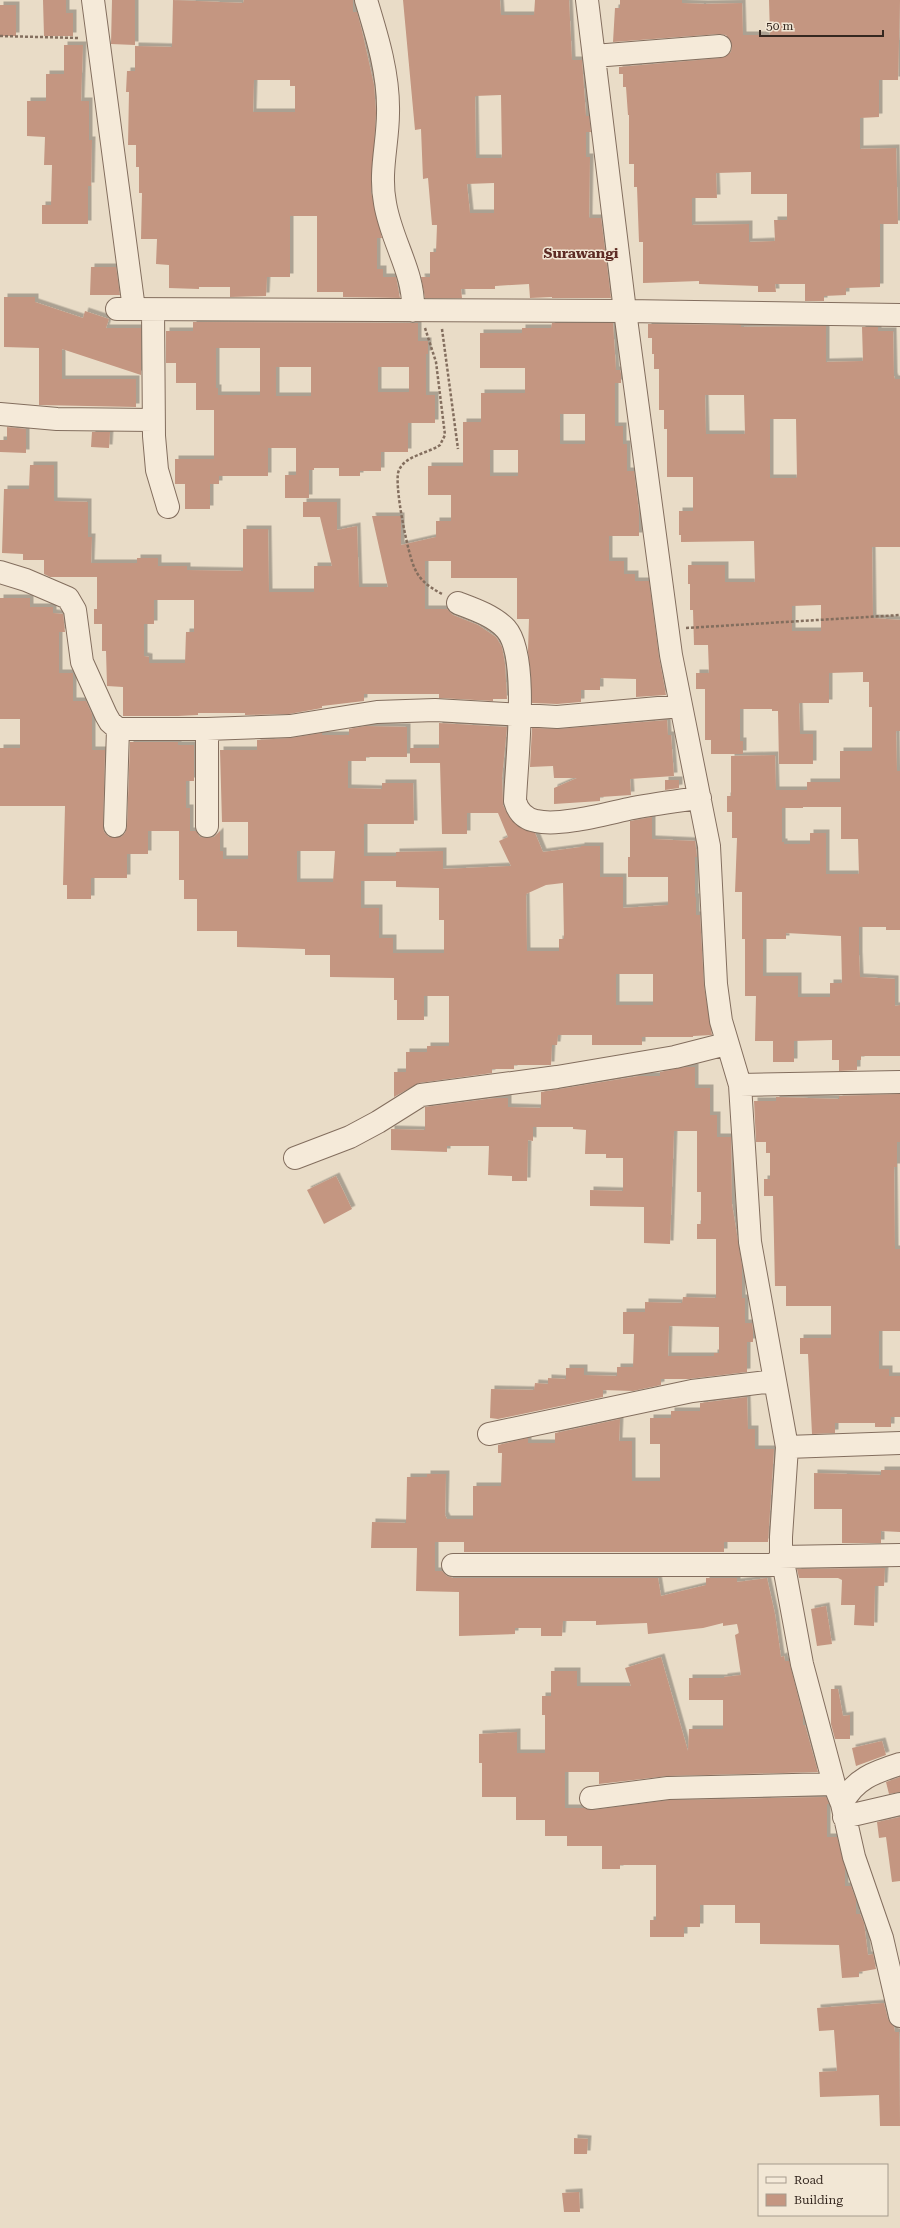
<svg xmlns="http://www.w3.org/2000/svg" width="900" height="2228" viewBox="0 0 900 2228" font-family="'Roboto Serif',serif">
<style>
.building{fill:#c49681;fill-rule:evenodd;filter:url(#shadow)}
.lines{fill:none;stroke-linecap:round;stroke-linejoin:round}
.minor-casing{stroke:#836e5e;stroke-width:24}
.path{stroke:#836e5e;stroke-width:2.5;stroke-dasharray:3 2;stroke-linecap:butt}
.minor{stroke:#f5ead9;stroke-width:22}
.labels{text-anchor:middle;stroke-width:3;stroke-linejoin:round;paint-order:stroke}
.quarter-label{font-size:14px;font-weight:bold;fill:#5d2b24;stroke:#f2e7d5}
</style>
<defs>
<filter id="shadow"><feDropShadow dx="3.5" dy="-3.5" stdDeviation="0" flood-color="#0004"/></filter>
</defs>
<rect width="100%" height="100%" fill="#e9dcc7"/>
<path class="building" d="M43 0H66V13H73V36H44Z
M112 0H135V45L111 44Z
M173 0 243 3 244 0H353V12H357L362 31 374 85 376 113 371 192 382 238H377V269H383V277H396L400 298 343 297V292H317V216H290V277H267L266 296 230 297V287H199V289L169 288V265L156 264 157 239H141L142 193H139V167H136V145H128L129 92H126L127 71H135V46L172 47ZM254 80H290V86H295V112H253Z
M403 0H500L501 15H534L535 0H569L572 60H582L586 116H589L591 132H586V157H590L589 218H601L611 298H552V297L530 298 529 284 495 286V289H461L462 298H425L421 277H430V252H436L437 225H432L428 178 423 179 421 129 415 130ZM501 95 502 158H476L475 96ZM494 183V213H470L467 184Z
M620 0H682V3L705 4 742 3 743 35H770L769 0H900L898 80H879V117L860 118V149L896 148 898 224H880V287L846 288V295L824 296V301H805V284H775L776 292H758V286L699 284V281L643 283V242H639L637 187H634V164H629V115H628L626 87H623V74H619V67L721 58 731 52 732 45 726 35 719 34 613 42 615 8H620ZM751 172V194H787V220H774L775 241 749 242V224L692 225V198H717L716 173Z
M0 5H16V36H0Z
M64 45H83L81 101H89V140H92L91 186H88V224H42V205H51L52 165H44L45 137 27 136V101H46V74H64Z
M91 267H116L120 295H90Z
M4 297H35V302L83 318 85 311 109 319 106 328H141V375L62 349V379H136V407L39 405V348L4 347Z
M193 322 418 323V341H428V354H426V395H435V423H408V452H381V471H360V476H339V468H314V470H309V498H285V475H296V448H268V476H219V484H210V509H185V484H175V459H214V410H196V383H176V363H166V331H193ZM216 348H260V395H218V388H216ZM276 367H311V396H276ZM378 367H409V392H378Z
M552 323H613L616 370H620L621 374V383H615V426H623V444H627V471H634L639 512V536H609V561H624V574H635V581H649L659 657 666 695 636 697V679L600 678V690H581V702L557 704 532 703 528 651 529 619H517V578H451V561H425V609H447L453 615 478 625 496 637 502 647 505 664 507 699H493V701L439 698V694H364V701L322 706V708L289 714 245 715V713H198V715L178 716H123V687L107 686 106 651H102V624H94V609H97V577H50L44 574V560H23V554L2 553 4 489H29L30 465H54V501L88 502V537H92L91 563H137V558H158V566H187V570L243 571V529H268L269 592H314V566H332L320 517H303V502H337V530L357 526 359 587H388L372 516H401V545L436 537V521H451V495H428V466H463V422H481V393H525V368H480V333H522V328H551ZM560 414H585V444H560ZM490 450H518V476H490ZM154 600H194V632H186L185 663H149V657L144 656V624H154Z
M648 324 741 325V327L826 326V362L863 361 862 327H878V331H893L894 376 895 379H900V547H872L873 618 900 620V731H896L897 771H900V930H886V927H859V955L860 977 895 979V1006L900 1005V1056H861V1060H857V1070L839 1071V1060H832V1040L794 1041V1062H773V1041H755L756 996H745V939H742V892H735L737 838H732V812H727V796H731V756L775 755 776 790H807V782H840V751H872V707H869V682H863V672L829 673V703H799L800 734H813V764H779L778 711H772V709H740V741H743V754H711V740H705V689H696V673H709L708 645H694L693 610H690V584H688V565H725V582H755L754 541 681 542V535H679V511H693V477H667V429H664V410H659V369H654V354H652V338H648ZM705 395H744L745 434H706ZM770 419H796L797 478H770ZM821 605V631H792V606ZM803 807H841V839H858L859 874H826V833H810V844H784V842H782V808H803ZM786 933 841 936 842 983H830V997H798V976H763V939H786Z
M7 427 26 429V453L0 452V440H7Z
M92 432H110L109 448 91 447Z
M0 598H30V607H53V613L63 614 65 632H59V673H73V701H86L92 714V750H105L103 826 104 832 109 837H121L125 833 127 827 130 742H178V745H194V781H186V808H190V831H196L200 837 207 838 214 837 220 831V851H223V859H248V822H222L220 750H257V740L291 738 322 733V735H349V729L366 726 407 727V757H366V761H348V788L382 789V783H413L414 824H364V856H396V852L443 851V869L511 866 499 841 508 837 498 813H467V834H442L440 763H410V748H439V723L507 727 502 778 503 805 508 815 519 827 535 833 543 852 581 847V846H600V877H623V908L668 905V877H628V857H630V821L652 817V839L695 841 697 857H695V897H696V915H700L704 986 712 1035 693 1036V1037H642V1045H592V1035H558L557 1045H552L551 1065H514V1069H492V1073L419 1083 394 1097V1072H406V1052H427V1046H449V996H424V1020H397V1000H394V978L330 977V955H305V949L237 947V931H197V899H184V880H179V831H148V854H127V878H91V899H67V885H63L65 806H0V748H20V719H0ZM297 851H335L333 882H297ZM361 881H396V887L439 888V920H444V953H393V938H379V908H361ZM563 883 564 939H559V951H527L526 894 546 885ZM616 974H653V1005H616Z
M667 720 668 735H671L674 776 630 779 631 795 600 797V801L554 804V788L577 778H554L553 766 530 767 532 728 558 729Z
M665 780H679V788L665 790Z
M686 1067H695V1088H710V1115H717V1137H731L732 1204 742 1266V1298H745V1323H752L753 1331V1342H747V1372L689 1379H661V1385L633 1391 603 1390V1397L498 1419 490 1418 491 1389 534 1390 535 1383 548 1384V1378L566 1379V1368H584V1375L617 1376V1367H633L634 1334H623V1312H645V1302L682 1303 683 1297 716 1298V1239H697V1224H701V1192H697V1131H674L670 1244 644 1243V1207L590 1206V1190L623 1191V1158H606V1154H585L586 1130 573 1129V1127H533V1141L528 1140 527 1181H512V1176L488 1175 489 1146H447V1152L391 1150V1129L425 1130V1107L495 1098H508V1107L541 1108V1092L639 1076H660V1072ZM669 1326 719 1327V1353H714V1356H668Z
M900 1094V1142H897V1167H894L895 1249H900V1331H879V1369H889V1376H900V1417H891V1427H875V1423H835V1433L812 1434 808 1354H800V1338H831V1306H786V1286H775L773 1196H764V1179H770V1153H766V1142H756L754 1101H776V1097L839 1099V1096Z
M336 1176 352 1209 324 1224 307 1190Z
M747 1397 748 1429H755V1449H774L768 1542H724V1552H464V1542H435V1571H442L447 1576 453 1578H658L661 1596 706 1585V1578H737V1582L767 1578 775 1614 781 1657 784 1656 785 1661H789L803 1716V1725H805L818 1772 668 1776 599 1784V1772H565V1808H584L593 1810 669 1800 826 1797 829 1804H827V1837H837L845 1868V1886H851L856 1900V1914H860L864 1923 868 1955 873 1954 876 1969 859 1972V1977L842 1978 839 1945 760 1944V1923H735V1905H700V1927H684V1937H650V1920H656V1865H620V1869H602V1846H567V1836H545V1820H516V1797H482V1763H479V1734L517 1732V1753H545V1715H542V1696H551V1671H577V1686H631L625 1668 661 1657 688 1751 689 1729H723V1700H689V1678H724V1677L741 1675 735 1635 739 1633 737 1624 723 1626V1623L703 1628 648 1634 647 1623 596 1625V1621H563L562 1636H541V1628H515V1634L459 1636V1592L416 1591 417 1548H371L372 1522 406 1523 407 1477H427V1474H446L445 1515 447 1519H473V1486H501L502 1453H498V1445L528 1438V1443H555V1433L620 1419 619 1441H632V1481H660V1444H650V1418H671V1411H700V1403Z
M881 1470H900V1532L881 1531V1543H842V1509H814V1473L881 1475Z
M885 1568 884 1586H875L874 1626 854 1625 855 1605H841L842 1580 838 1578H799L797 1569Z
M826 1606 832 1644 817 1646 811 1609Z
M831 1689H838L843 1716 850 1715V1739H835L831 1724Z
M882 1741 886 1755 856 1766 852 1748Z
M900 1777V1792L889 1794 886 1782Z
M900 1817V1881L892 1882 886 1837 879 1838 877 1822Z
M884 2003 888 2019 894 2027 895 2032H899L900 2126H880L879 2095 820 2097 819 2072 837 2071 834 2030 819 2031 817 2008Z
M574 2138 588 2139 587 2154H574Z
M579 2192 580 2212H564L562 2193Z"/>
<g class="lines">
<g class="minor-casing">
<path id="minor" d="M93 0 134 309
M366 0C377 36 389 74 388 113 388 143 379 172 385 203 391 241 415 273 413 311
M587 0 625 311 671 655 709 846 716 984 721 1021 740 1085
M594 56 720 46
M117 309 625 311 900 315
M153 310 154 436 157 470 168 507
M0 414 57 419 153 420
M0 572 26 580 68 598 75 610 82 662 106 715 110 722 118 729H207L290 726 377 712 435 710 557 717 681 706
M458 603C474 609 494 616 506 629 530 656 516 764 515 801 518 812 525 819 536 821 560 827 608 813 633 808 655 804 678 801 700 798
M207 729V826
M115 826 118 729
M295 1158 350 1137 378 1122 421 1095 557 1077 675 1057 726 1044
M489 1434 692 1391 774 1381
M900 1443 787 1447 781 1537V1565L785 1572 802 1664 834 1784 842 1804 854 1857 882 1938 900 2016
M787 1447 750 1242 740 1085 900 1082
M780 1557 900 1555
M453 1565H781
M591 1798 668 1788 834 1784
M842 1804C854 1779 875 1772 900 1764
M844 1817 900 1804"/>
</g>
<path class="path" d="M0 36 79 38
M425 328 436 362 445 435 440 445C427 454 406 455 399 470 393 481 408 556 415 569 420 581 431 588 442 594
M442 329 458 449
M686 628 900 615"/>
<use href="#minor" class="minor"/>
</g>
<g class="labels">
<g class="quarter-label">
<text x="581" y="258">Surawangi</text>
</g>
</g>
<rect x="758" y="2164" width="130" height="52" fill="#f2e7d5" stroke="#a69b8d"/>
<rect x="766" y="2177" width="20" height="6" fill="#f5ead9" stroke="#a69b8d"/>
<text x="794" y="2184" font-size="12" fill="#352820">Road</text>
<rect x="766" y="2194" width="20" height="12" fill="#c49681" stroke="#a69b8d"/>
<text x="794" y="2204" font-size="12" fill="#352820">Building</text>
<path d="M760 30v6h123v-6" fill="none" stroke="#352820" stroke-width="2"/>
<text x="766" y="30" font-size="12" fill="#352820" stroke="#f2e7d5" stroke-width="3" paint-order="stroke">50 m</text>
</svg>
